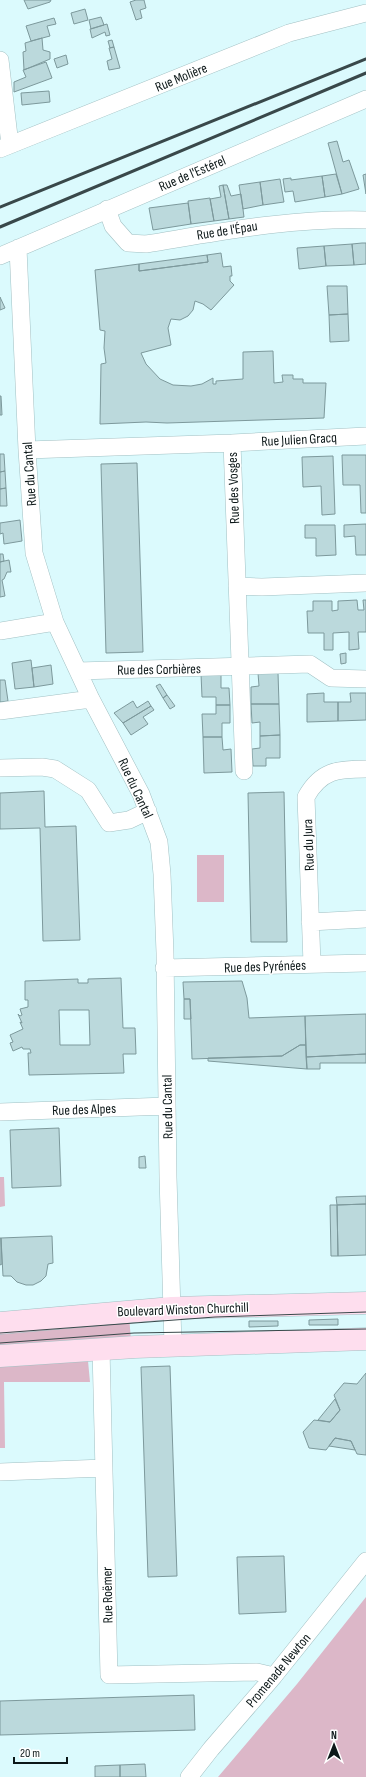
<svg xmlns="http://www.w3.org/2000/svg" width="366" height="1777" viewBox="0 0 366 1777" font-family="'Sofia Sans Condensed',sans-serif">
<style>
.green{fill:#dcb7c8}
.building{fill:#bbd9dc;stroke:#7d999c;fill-rule:evenodd}
.lines{fill:none;stroke-linecap:round;stroke-linejoin:round}
.street-casing{stroke:#a2c0c3;stroke-width:18}
.secondary-casing{stroke:#a2c0c3;stroke-width:23}
.street{stroke:#fff;stroke-width:17}
.secondary{stroke:#fedeee;stroke-width:22}
.tram{stroke:#39484a;stroke-width:1}
.rail{stroke:#39484a;stroke-width:3}
.labels{text-anchor:middle;stroke-width:3;stroke-linejoin:round;paint-order:stroke}
.street-label{font-size:14px;fill:#0c1718;stroke:#fff}
</style>
<rect width="100%" height="100%" fill="#dbfafd"/>
<path class="green" d="M197 855H224V902H197Z
M0 1177H4L5 1206 0 1207Z
M129 1316 131 1340 0 1350V1328Z
M88 1361 90 1382H4L5 1448H0V1366Z
M366 1597V1777H218L297 1684Z"/>
<path class="building" d="M24 0H51L50 2 28 9Z
M136 0H144L146 8 140 10 142 18 136 20 130 2Z
M85 9 88 20 74 24 71 13Z
M101 17 104 25 91 29 89 20Z
M54 18 56 24 47 26 50 36 31 41 26 26Z
M107 24 110 35 106 36 105 32 92 38 90 29Z
M42 38 43 50 50 52V59L24 70 23 52 26 51 25 43Z
M112 40 114 47 110 48 108 41Z
M114 47 120 68 109 70 107 61 112 59 109 48Z
M66 55 68 64 57 68 54 59Z
M46 62 52 78 14 92V82L26 77 23 70Z
M49 91 50 102 22 105 21 93Z
M337 141 343 162 349 160 359 189 342 194 328 143Z
M336 174 342 194 325 197 322 176Z
M366 174V194L363 175Z
M322 176 325 197 295 202 293 191 285 192 283 179 291 178V180Z
M280 179 284 202 263 205 260 182Z
M260 182 263 205 243 209 239 185Z
M223 185 229 219 214 221 210 199 221 197 219 186Z
M223 185H227L231 196 241 194 244 217 229 219Z
M210 198 214 221 191 224 188 201Z
M188 203 191 224 153 230 149 208Z
M362 243H366V264L354 265 352 244Z
M352 244 354 265 326 266 324 246Z
M324 246 326 266 299 269 297 248Z
M221 253 223 267 231 266 232 276H230V281L234 285 211 310 203 304 195 301 193 310 188 316 180 320 171 319 168 328 171 345 141 353 146 364 160 379 173 385 191 386 202 384 213 378V384H216V381L243 379V352L273 351 274 383 283 382 282 375H293V379H303V383H326L324 418 167 423 146 422 100 424 101 364 106 363 104 348 105 331 100 330 95 270 139 264V271L208 262 207 255Z
M207 255 208 262 139 271V264Z
M327 286H347L348 314 329 315Z
M0 297 5 308 0 310Z
M348 314 349 341 330 342 329 315Z
M0 396H1L2 415H0Z
M0 454H4L5 471 0 472Z
M342 455H366V513H361L360 485H343Z
M333 456 335 514 322 515 321 486 303 487 302 457Z
M137 463 143 652 106 653 101 464Z
M5 471 6 488 0 489V472Z
M6 488 7 506H0V489Z
M20 520 22 541 4 544 3 533 0 534V523Z
M366 524V555H356L355 536 344 537V525Z
M305 525H335L336 555 316 556V538H305Z
M0 554H3L4 561 0 562Z
M9 560 11 572H7L4 579 2 580 5 596 0 597V562Z
M357 600 358 610H364L363 600H366V632H358L359 649 349 650V632L333 633V650H324V633H308L307 611H313V601H332V611L338 610V601Z
M346 653V663L341 664 340 654Z
M31 660 34 687 15 689 12 663Z
M51 665 53 684 34 687 32 668Z
M258 673H278L279 704H251V687L259 686Z
M201 674H221V688H229L230 705H216V697H202Z
M0 680H5L8 701 0 702Z
M160 684 167 695 163 698 156 686Z
M324 693V702H338V721L307 722V694Z
M350 693H366V720L338 721V702H351Z
M167 695 175 706 170 709 163 698Z
M133 701 137 708 148 701 151 706 123 723 114 713Z
M251 704H279L280 735 260 736V722L252 723Z
M216 705H230V723H222V737H203L202 714H216Z
M151 706 154 710 143 717 148 724 131 735 123 723Z
M280 735V758H266V766H253L252 749 260 748V736Z
M203 737H222L223 750 231 749 232 772 204 773Z
M44 791 45 827 76 826 80 940 43 941 40 828 0 829V793Z
M284 792 287 942H251L248 793Z
M121 978 123 1028H135L136 1054H123L124 1073 29 1075 28 1053H31L30 1049H23L22 1047 13 1051 10 1043 13 1042 10 1035 23 1029 20 1022 22 1023 18 1014 20 1016 22 1015 20 1009 28 1007V1000H25V981L78 979V983H88V979ZM59 1010H89L90 1045H60Z
M242 981 247 998 249 1018 305 1016 306 1045H300L282 1056 192 1059 190 999H184L183 982Z
M184 999H190L191 1019H184Z
M366 1014V1054L306 1057 305 1016Z
M300 1045H306L307 1069 208 1061V1058L282 1056Z
M366 1054V1063H320V1069H307L306 1057Z
M59 1128 61 1186 12 1188 10 1130Z
M145 1156 146 1168H139V1157Z
M366 1196V1204L337 1205 336 1197Z
M366 1204V1255L338 1256 337 1205Z
M330 1205H337L338 1256H331Z
M52 1236 53 1263 48 1264 46 1276 41 1281 33 1285H26L17 1282 11 1276H3L1 1238Z
M0 1238H1L2 1264 0 1265Z
M338 1319V1325H309V1320Z
M249 1321H278V1326L249 1327Z
M170 1366 177 1576 148 1577 141 1367Z
M366 1373V1455L357 1454 351 1441 335 1438 326 1450 309 1448 303 1432 314 1420 330 1422 340 1410 334 1395 344 1383 357 1384Z
M335 1399 340 1410 330 1422 318 1420Z
M335 1438 351 1441 355 1450 329 1446Z
M284 1556 286 1612 239 1614 237 1557Z
M194 1695 195 1730 0 1735V1701Z
M145 1764 146 1777H120V1765Z
M120 1765V1777H95V1766Z"/>
<g class="lines">
<g class="street-casing">
<path id="street" d="M0 60 10 145
M0 149 289 33 366 13
M107 209 113 226 128 243 146 244C220 232 290 218 366 220
M18 248 27 450 34 553 55 622 91 699 141 794 159 842 162 874 165 953 168 1177 173 1345
M0 256 366 99
M232 443 366 436
M27 450 232 443 244 771
M237 586 262 587 366 583
M0 631 55 622
M78 671 310 664 331 678 366 679
M0 711 91 699
M0 768 42 767 55 769 88 790 109 823 129 820 148 811
M310 922 366 919
M312 964 306 797C321 770 338 769 366 769
M164 968 366 963
M0 1112 167 1106
M101 1349 109 1675 257 1672 274 1676
M0 1472 104 1468
M189 1777 211 1749 274 1676 366 1561"/>
</g>
<g class="secondary-casing">
<path id="secondary" d="M0 1323 172 1308 366 1303
M0 1356 135 1347 366 1339"/>
</g>
<use href="#street" class="street"/>
<use href="#secondary" class="secondary"/>
<path class="tram" d="M0 1333 215 1317 366 1312
M0 1343 134 1333 366 1329"/>
<path class="rail" d="M0 207 366 59
M0 227 366 73"/>
</g>
<g class="labels">
<g class="street-label">
<text transform="translate(181 77) rotate(-22)" y="5">Rue Molière</text>
<text transform="translate(192 173) rotate(-23)" y="5">Rue de l'Estérel</text>
<text transform="translate(227 230) rotate(-9)" y="5">Rue de l'Épau</text>
<text transform="translate(299 439) rotate(-3)" y="5">Rue Julien Gracq</text>
<text transform="translate(29 474) rotate(-94)" y="5">Rue du Cantal</text>
<text transform="translate(233 488) rotate(-92)" y="5">Rue des Vosges</text>
<text transform="translate(159 669) rotate(-1)" y="5">Rue des Corbières</text>
<text transform="translate(136 788) rotate(65)" y="5">Rue du Cantal</text>
<text transform="translate(308 845) rotate(-92)" y="5">Rue du Jura</text>
<text transform="translate(265 966) rotate(-2)" y="5">Rue des Pyrénées</text>
<text transform="translate(167 1107) rotate(-91)" y="5">Rue du Cantal</text>
<text transform="translate(84 1109) rotate(-2)" y="5">Rue des Alpes</text>
<text transform="translate(183 1309) rotate(-2)" y="5">Boulevard Winston Churchill</text>
<text transform="translate(107 1595) rotate(-91)" y="5">Rue Roëmer</text>
<text transform="translate(278 1670) rotate(-50)" y="5">Promenade Newton</text>
</g>
</g>
<g transform="translate(334 1745)" stroke="#ffffff" stroke-width="3" paint-order="stroke">
<path d="M0-3L7 15L0 10L-7 15Z" fill="#0c1718"/>
<text y="-6" font-size="11" font-weight="bold" text-anchor="middle" fill="#0c1718">N</text>
</g>
<path d="M14 1757v6h53v-6" fill="none" stroke="#0c1718" stroke-width="2"/>
<text x="20" y="1757" font-size="12" fill="#0c1718" stroke="#ffffff" stroke-width="3" paint-order="stroke">20 m</text>
</svg>
